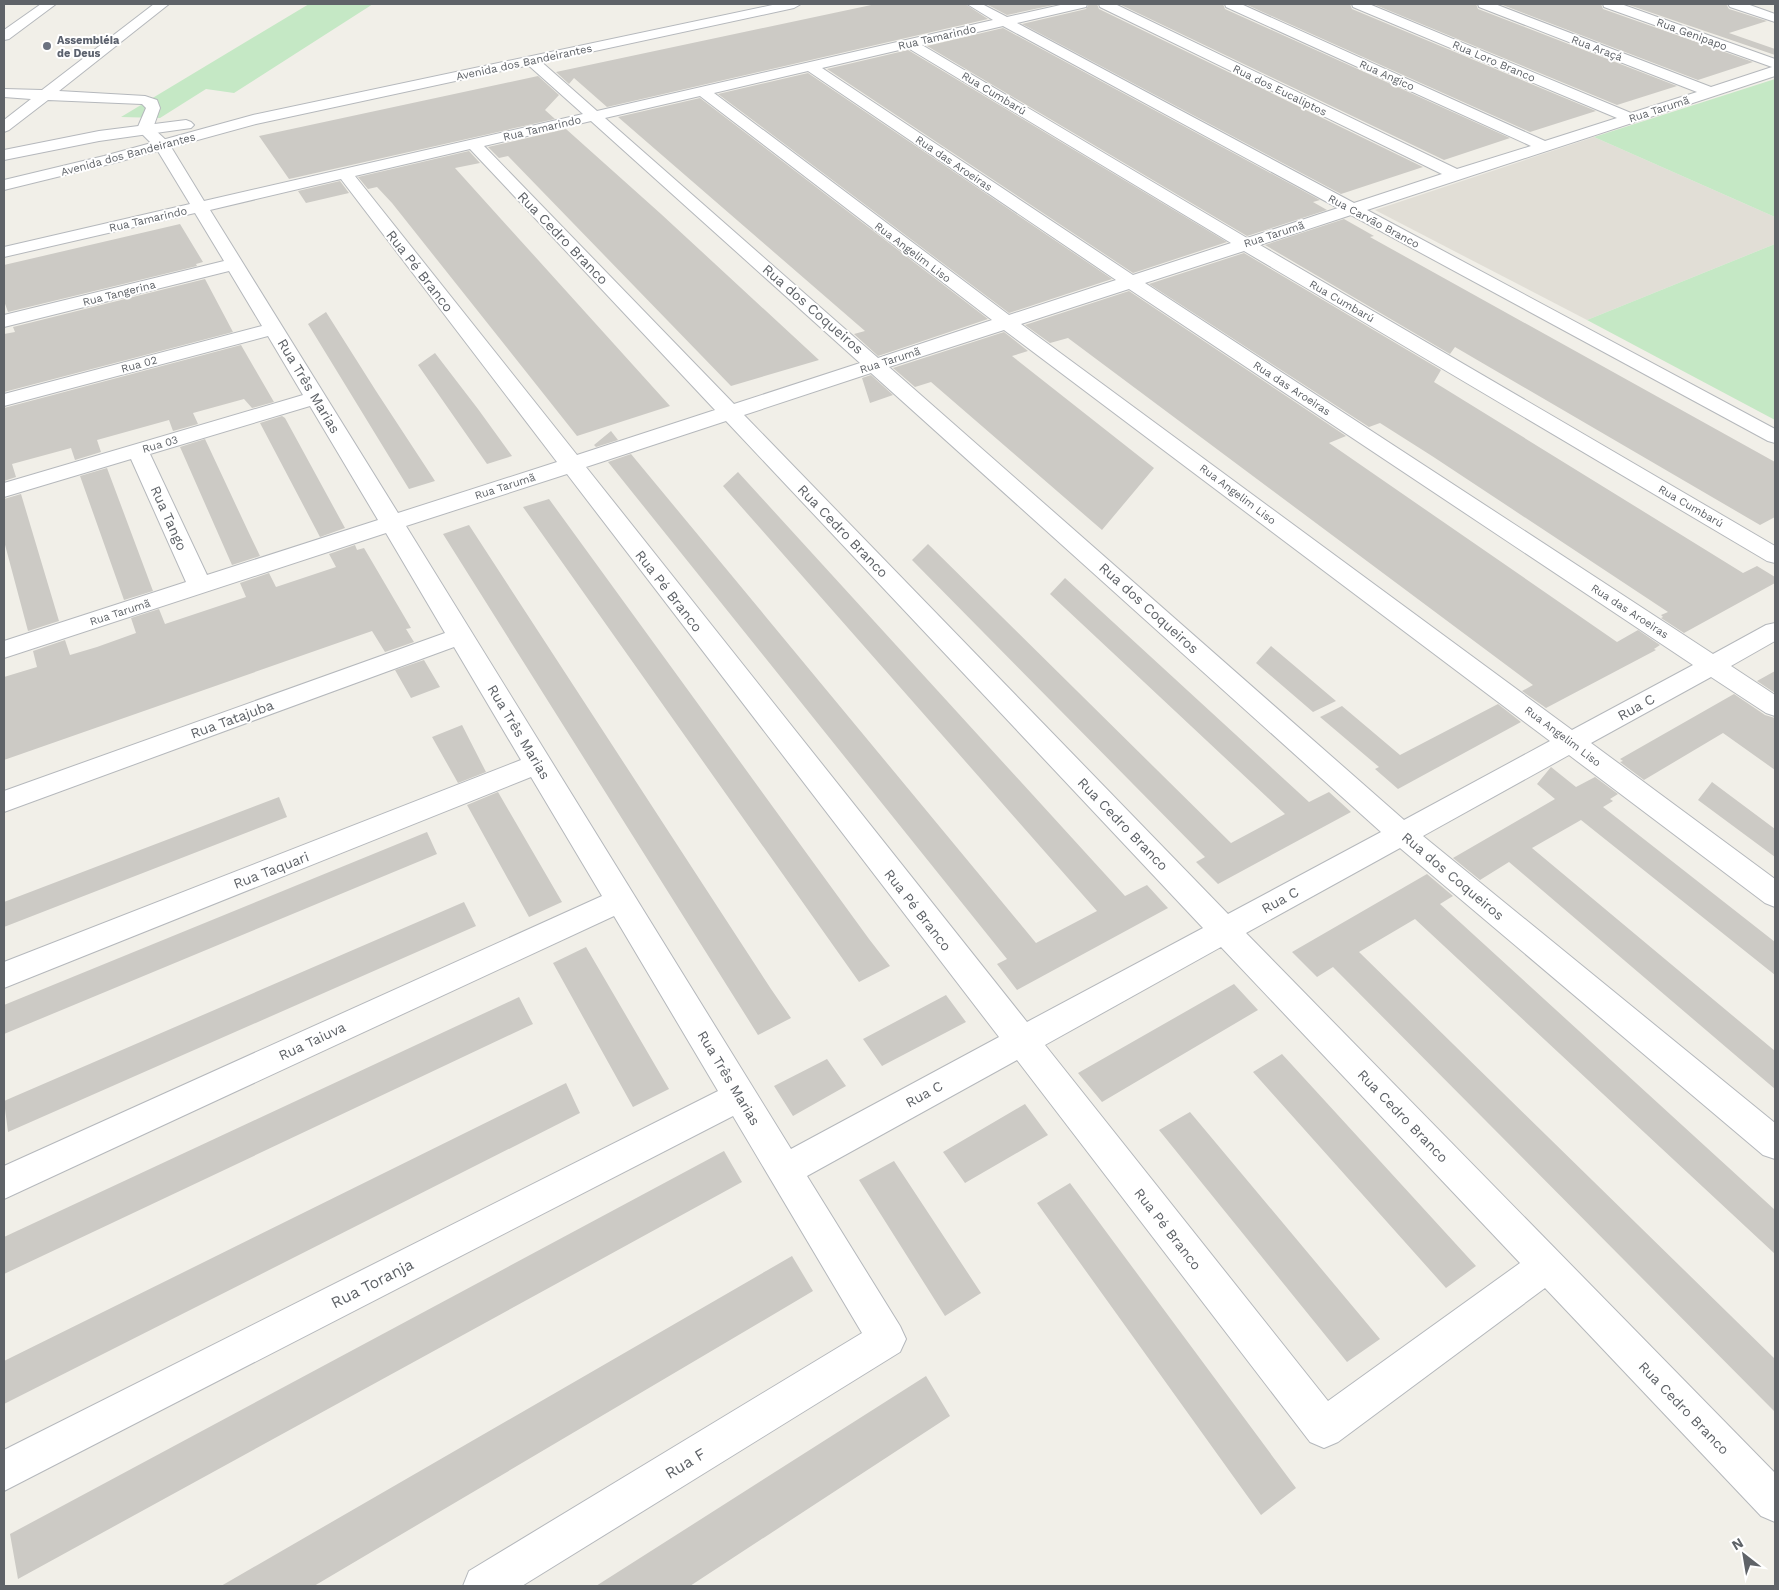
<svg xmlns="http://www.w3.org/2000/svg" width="1779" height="1590" viewBox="0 0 1779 1590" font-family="'Work Sans',sans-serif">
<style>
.education{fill:#e1ded6}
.green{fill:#c5e8c5}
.building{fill:#cccac5}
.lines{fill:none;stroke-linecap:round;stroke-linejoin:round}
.minor-casing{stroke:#b5b8bc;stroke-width:2}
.tertiary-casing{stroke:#b5b8bc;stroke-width:2}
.minor{fill:#fff;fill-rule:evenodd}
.tertiary{fill:#fff;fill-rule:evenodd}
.worship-dot{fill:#6b7280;stroke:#fff;stroke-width:2}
.labels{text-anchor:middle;stroke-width:4;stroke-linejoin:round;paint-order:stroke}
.far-street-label{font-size:11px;fill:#5f6368;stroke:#fff}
.far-worship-label{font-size:11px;font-weight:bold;fill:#5b616d;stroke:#fff;text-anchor:start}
.street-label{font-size:14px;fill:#5f6368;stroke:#fff}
.near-street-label{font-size:16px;fill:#5f6368;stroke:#fff}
</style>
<rect width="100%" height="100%" fill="#f1efe8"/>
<path class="education" d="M1594 137 1775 217V244L1587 320 1375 210Z"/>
<path class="green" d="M309 4H373L234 93 206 89 160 118 121 117Z
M1775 79V217L1594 137Z
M1775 244V420L1587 320Z"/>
<path class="building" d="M876 4H965L988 19 607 107 574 78 569 84 556 72Z
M986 4H1058L1007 15Z
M1089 4H1097L1099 9 1423 167 1341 194 1022 24 1086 9Z
M1119 4H1223L1225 9 1510 138 1444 160Z
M1245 4H1350L1352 9 1596 111 1530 132Z
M1373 4H1476L1478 9 1677 86 1617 105Z
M1500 4H1601L1603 9 1753 62 1698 80Z
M1626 4H1726L1729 9 1767 21 1729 33 1775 49V55Z
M1003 28 1320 200 1313 202 1327 210 1247 236 927 46Z
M908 50 1227 242 1133 273 827 69Z
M808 73 1112 279 1009 313 718 94Z
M538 76 559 95 545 110 555 119 289 179 259 136Z
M700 98 988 319 878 356 854 334 865 331 618 117Z
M566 129 661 214 819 360 731 386 508 156 499 158 488 147Z
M469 151 480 163 455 168 670 406 577 436 392 203 377 187 368 189 358 177Z
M340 181 349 193 306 203 298 191Z
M1344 219 1374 236 1370 237 1775 462V517L1760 525 1455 347 1450 354 1265 245Z
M180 224 203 262 196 264 197 266 8 312 4 301V265Z
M1244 253 1441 370 1434 382 1743 573 1757 566 1775 577V583L1684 633 1661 618 1663 617 1661 615 1668 612 1432 456 1380 423 1369 427 1149 284Z
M205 279 233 332 4 392V334L15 332 13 327Z
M1129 291 1346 436 1329 443 1617 642 1638 630 1660 645 1654 649 1656 650 1546 708 1522 691 1533 685 1068 338 1050 343 1025 325Z
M326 312 376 391 435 481 409 489 308 324Z
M1004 332 1028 351 1012 356 1154 468 1102 530 931 382 915 387 893 368Z
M241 345 274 402 252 408 244 399 193 413 198 424 173 431 169 420 97 440 101 452 75 460 71 448 12 464 16 477 4 481V408Z
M435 353 478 409 512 456 487 464 418 365Z
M871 375 893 395 870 403 862 378Z
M282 416 285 418 345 528 320 537 260 423Z
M611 431 618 440 596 447 594 445Z
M205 439 248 531 260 556 232 565 180 447Z
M631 454 1036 943 1097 911 723 486 738 472 1125 896 1147 885 1168 908 1017 990 997 964 1007 959 608 462Z
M107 468 153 591 124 600 80 476Z
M21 494 59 621 28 631 4 541V499Z
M549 499 869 939 890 966 859 982 523 507Z
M469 525 771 989 791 1018 758 1035 443 534Z
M928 544 1231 843 1285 814 1050 594 1065 578 1309 802 1329 792 1351 812 1218 884 1196 862 1205 857 912 560Z
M355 545 357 550 364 548 411 628 406 629 414 642 385 652 372 631 4 760V677L37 667 33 651 65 640 70 655 97 647 136 633 131 618 159 609 165 624 246 597 240 583 269 573 276 587 336 567 329 554Z
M1271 646 1336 701 1313 712 1256 663Z
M424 660 440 687 411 698 395 670Z
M1775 671V693L1757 681Z
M1734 694 1765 715 1775 718V770L1723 733 1644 780 1620 762 1623 761 1620 759Z
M1498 704 1521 722 1398 789 1375 769 1379 767 1320 717 1342 706 1400 755Z
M462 725 486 772 458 783 432 737Z
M1551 767 1576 787 1595 777 1618 794 1610 799 1613 801 1603 807 1775 942V975L1581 820 1532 848 1775 1051V1089L1509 862 1480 880 1453 858 1555 799 1537 784Z
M1712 782 1775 829V857L1698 800Z
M498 792 562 902 529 917 467 805Z
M279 797 287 817 4 927V902Z
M427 832 437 854 4 1034V1005Z
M1427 874 1453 896 1440 904 1775 1210V1254L1415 919 1359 952 1775 1359V1412L1333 967 1317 977 1292 952Z
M464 902 476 926 8 1132 4 1101Z
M586 947 669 1089 633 1107 553 963Z
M1234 984 1258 1010 1102 1102 1078 1073Z
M946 995 966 1022 882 1066 863 1039Z
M519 997 533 1024 4 1274V1237Z
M1282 1054 1358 1137 1476 1266 1446 1288 1253 1072Z
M827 1059 846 1086 793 1116 774 1086Z
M566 1083 580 1113 4 1404V1361Z
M1025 1104 1048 1135 965 1183 943 1152Z
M1190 1112 1226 1155 1380 1339 1347 1362 1159 1130Z
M724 1151 742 1182 18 1579 10 1534Z
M894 1161 981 1293 945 1316 859 1180Z
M1070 1183 1296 1488 1261 1515 1037 1203Z
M792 1256 813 1291 314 1586H221Z
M926 1376 950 1416 690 1586H596Z"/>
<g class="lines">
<g class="minor-casing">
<path id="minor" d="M41 4H56L9 39 4 40V30Z
M154 4H169L59 91 145 96 157 100 160 108 153 128 168 142 204 201 583 114 527 64 525 61 527 58H537L597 111 993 20 967 4H982L1007 17 1065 4H1087L1086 7 1017 23 1354 203 1442 174 1100 7 1099 4H1115L1457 169 1531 146 1226 7 1225 4H1241L1545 141 1617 118 1353 7 1352 4H1369L1631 113 1697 92 1479 7 1478 4H1495L1711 87 1772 67 1604 7 1603 4H1621L1775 59V76L1367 210 1775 429V443L1768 441 1351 215 1260 245 1775 546V563L1767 561 1244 251 1145 283 1713 654 1766 625 1775 623V641L1731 666 1775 695V716L1766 713 1711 677 1591 743 1775 879V907L1765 903 1569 755 1423 836 1775 1123V1159L1763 1155 1400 848 1246 933 1775 1473V1522L1761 1516 1545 1288 1338 1442 1324 1448 1310 1442 1017 1060 807 1176 900 1326 906 1339 900 1352 522 1586H463L469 1571 862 1333 733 1116 4 1491V1450L718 1091 614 916 4 1199V1166L602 896 531 777 4 988V962L521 760 454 647 4 812V791L445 633 386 533 4 658V641L186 582 131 459 4 497V483L303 395 268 336 4 406V394L262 326 229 271 4 327V315L224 261 195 213 4 257V247L190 204 156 148 137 129 146 108 142 104 48 100 9 130 4 132V120L31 99 4 97V89L42 90ZM1003 26 1338 208 1247 238 922 45ZM908 48 1231 243 1133 275 822 68ZM808 71 1116 280 1009 315 714 93ZM700 96 992 320 878 358 605 118ZM591 121 860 363 734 404 484 146ZM470 149 715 410 577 455 355 176ZM341 179 557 462 398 513 210 210ZM1129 289 1693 665 1572 730 1021 324ZM1004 330 1550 741 1404 820 889 367ZM871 373 1381 832 1228 914 744 415ZM310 406 378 520 207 575 150 454ZM726 421 1203 928 1027 1022 586 467ZM567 474 999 1037 791 1149 406 526ZM1221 947 1520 1263 1328 1401 1045 1045Z
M1728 4H1747L1775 14V22L1730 7Z"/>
</g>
<g class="tertiary-casing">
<path id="tertiary" d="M777 4H801L794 8 256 124 114 163 4 190V180L104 156 253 115Z
M186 120 191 122 194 125 191 128 99 141 4 160V150L99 131Z"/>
</g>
<use href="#minor" class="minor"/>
<use href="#tertiary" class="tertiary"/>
</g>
<circle class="worship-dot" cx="47" cy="46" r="5"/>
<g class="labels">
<g class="far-street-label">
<text transform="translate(1692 34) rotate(20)" y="4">Rua Genipapo</text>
<text transform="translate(937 37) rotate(-13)" y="4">Rua Tamarindo</text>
<text transform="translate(1597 48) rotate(21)" y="4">Rua Araçá</text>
<text transform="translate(1494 61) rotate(23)" y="4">Rua Loro Branco</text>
<text transform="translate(524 62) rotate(-12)" y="4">Avenida dos Bandeirantes</text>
<text transform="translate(1387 75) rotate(24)" y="4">Rua Angico</text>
<text transform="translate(1280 90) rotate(26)" y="4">Rua dos Eucaliptos</text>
<text transform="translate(994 93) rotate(31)" y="4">Rua Cumbarú</text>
<text transform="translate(1659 109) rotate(-18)" y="4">Rua Tarumã</text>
<text transform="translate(542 128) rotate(-13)" y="4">Rua Tamarindo</text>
<text transform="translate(128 154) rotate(-15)" y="4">Avenida dos Bandeirantes</text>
<text transform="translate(954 163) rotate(34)" y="4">Rua das Aroeiras</text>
<text transform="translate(148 219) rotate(-13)" y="4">Rua Tamarindo</text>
<text transform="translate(1374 221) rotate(28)" y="4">Rua Carvão Branco</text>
<text transform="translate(1274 234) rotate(-18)" y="4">Rua Tarumã</text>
<text transform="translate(913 252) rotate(37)" y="4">Rua Angelim Liso</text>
<text transform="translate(119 293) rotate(-14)" y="4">Rua Tangerina</text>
<text transform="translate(1342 301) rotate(30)" y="4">Rua Cumbarú</text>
<text transform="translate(890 360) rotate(-18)" y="4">Rua Tarumã</text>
<text transform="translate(139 364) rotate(-15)" y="4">Rua 02</text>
<text transform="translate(1292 388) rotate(33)" y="4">Rua das Aroeiras</text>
<text transform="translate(160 444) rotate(-16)" y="4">Rua 03</text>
<text transform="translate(505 486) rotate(-18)" y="4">Rua Tarumã</text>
<text transform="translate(1238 494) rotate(37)" y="4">Rua Angelim Liso</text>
<text transform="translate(1691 506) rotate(30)" y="4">Rua Cumbarú</text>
<text transform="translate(1630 611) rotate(33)" y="4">Rua das Aroeiras</text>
<text transform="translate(120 612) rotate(-18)" y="4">Rua Tarumã</text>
<text transform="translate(1563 736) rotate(37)" y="4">Rua Angelim Liso</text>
</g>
<g class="far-worship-label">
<text x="57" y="44">Assembléia<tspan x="57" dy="13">de Deus</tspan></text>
</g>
<g class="street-label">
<text transform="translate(563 238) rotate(46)" y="5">Rua Cedro Branco</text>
<text transform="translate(420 271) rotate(52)" y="5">Rua Pé Branco</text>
<text transform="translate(813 309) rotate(41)" y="5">Rua dos Coqueiros</text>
<text transform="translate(309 386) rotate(59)" y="5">Rua Três Marias</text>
<text transform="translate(169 518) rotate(66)" y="5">Rua Tango</text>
<text transform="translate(843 531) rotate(46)" y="5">Rua Cedro Branco</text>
<text transform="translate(669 591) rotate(52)" y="5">Rua Pé Branco</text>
<text transform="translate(1149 608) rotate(42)" y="5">Rua dos Coqueiros</text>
<text transform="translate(1636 707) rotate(-29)" y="5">Rua C</text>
<text transform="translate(232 719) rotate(-20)" y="5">Rua Tatajuba</text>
<text transform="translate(519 732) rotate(59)" y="5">Rua Três Marias</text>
<text transform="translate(1123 824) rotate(46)" y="5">Rua Cedro Branco</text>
<text transform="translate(271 870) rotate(-21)" y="5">Rua Taquari</text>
<text transform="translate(1453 876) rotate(40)" y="5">Rua dos Coqueiros</text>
<text transform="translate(1280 900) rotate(-29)" y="5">Rua C</text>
<text transform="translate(918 910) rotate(52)" y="5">Rua Pé Branco</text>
<text transform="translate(312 1041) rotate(-25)" y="5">Rua Taiuva</text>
<text transform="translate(729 1078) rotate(59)" y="5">Rua Três Marias</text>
<text transform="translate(924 1094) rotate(-29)" y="5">Rua C</text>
<text transform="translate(1403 1116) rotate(46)" y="5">Rua Cedro Branco</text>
<text transform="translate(1168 1229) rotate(52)" y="5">Rua Pé Branco</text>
<text transform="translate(1684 1408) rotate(46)" y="5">Rua Cedro Branco</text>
</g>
<g class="near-street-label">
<text transform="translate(372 1283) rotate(-27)" y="6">Rua Toranja</text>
<text transform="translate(685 1463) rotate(-31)" y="6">Rua F</text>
</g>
</g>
<rect width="1779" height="1590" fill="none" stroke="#5f6368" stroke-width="10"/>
<g transform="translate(1744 1555) rotate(329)" stroke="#ffffff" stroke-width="4" paint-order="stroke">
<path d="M0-4L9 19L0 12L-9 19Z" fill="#5f6368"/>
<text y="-8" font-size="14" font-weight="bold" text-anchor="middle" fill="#5f6368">N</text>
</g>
</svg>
